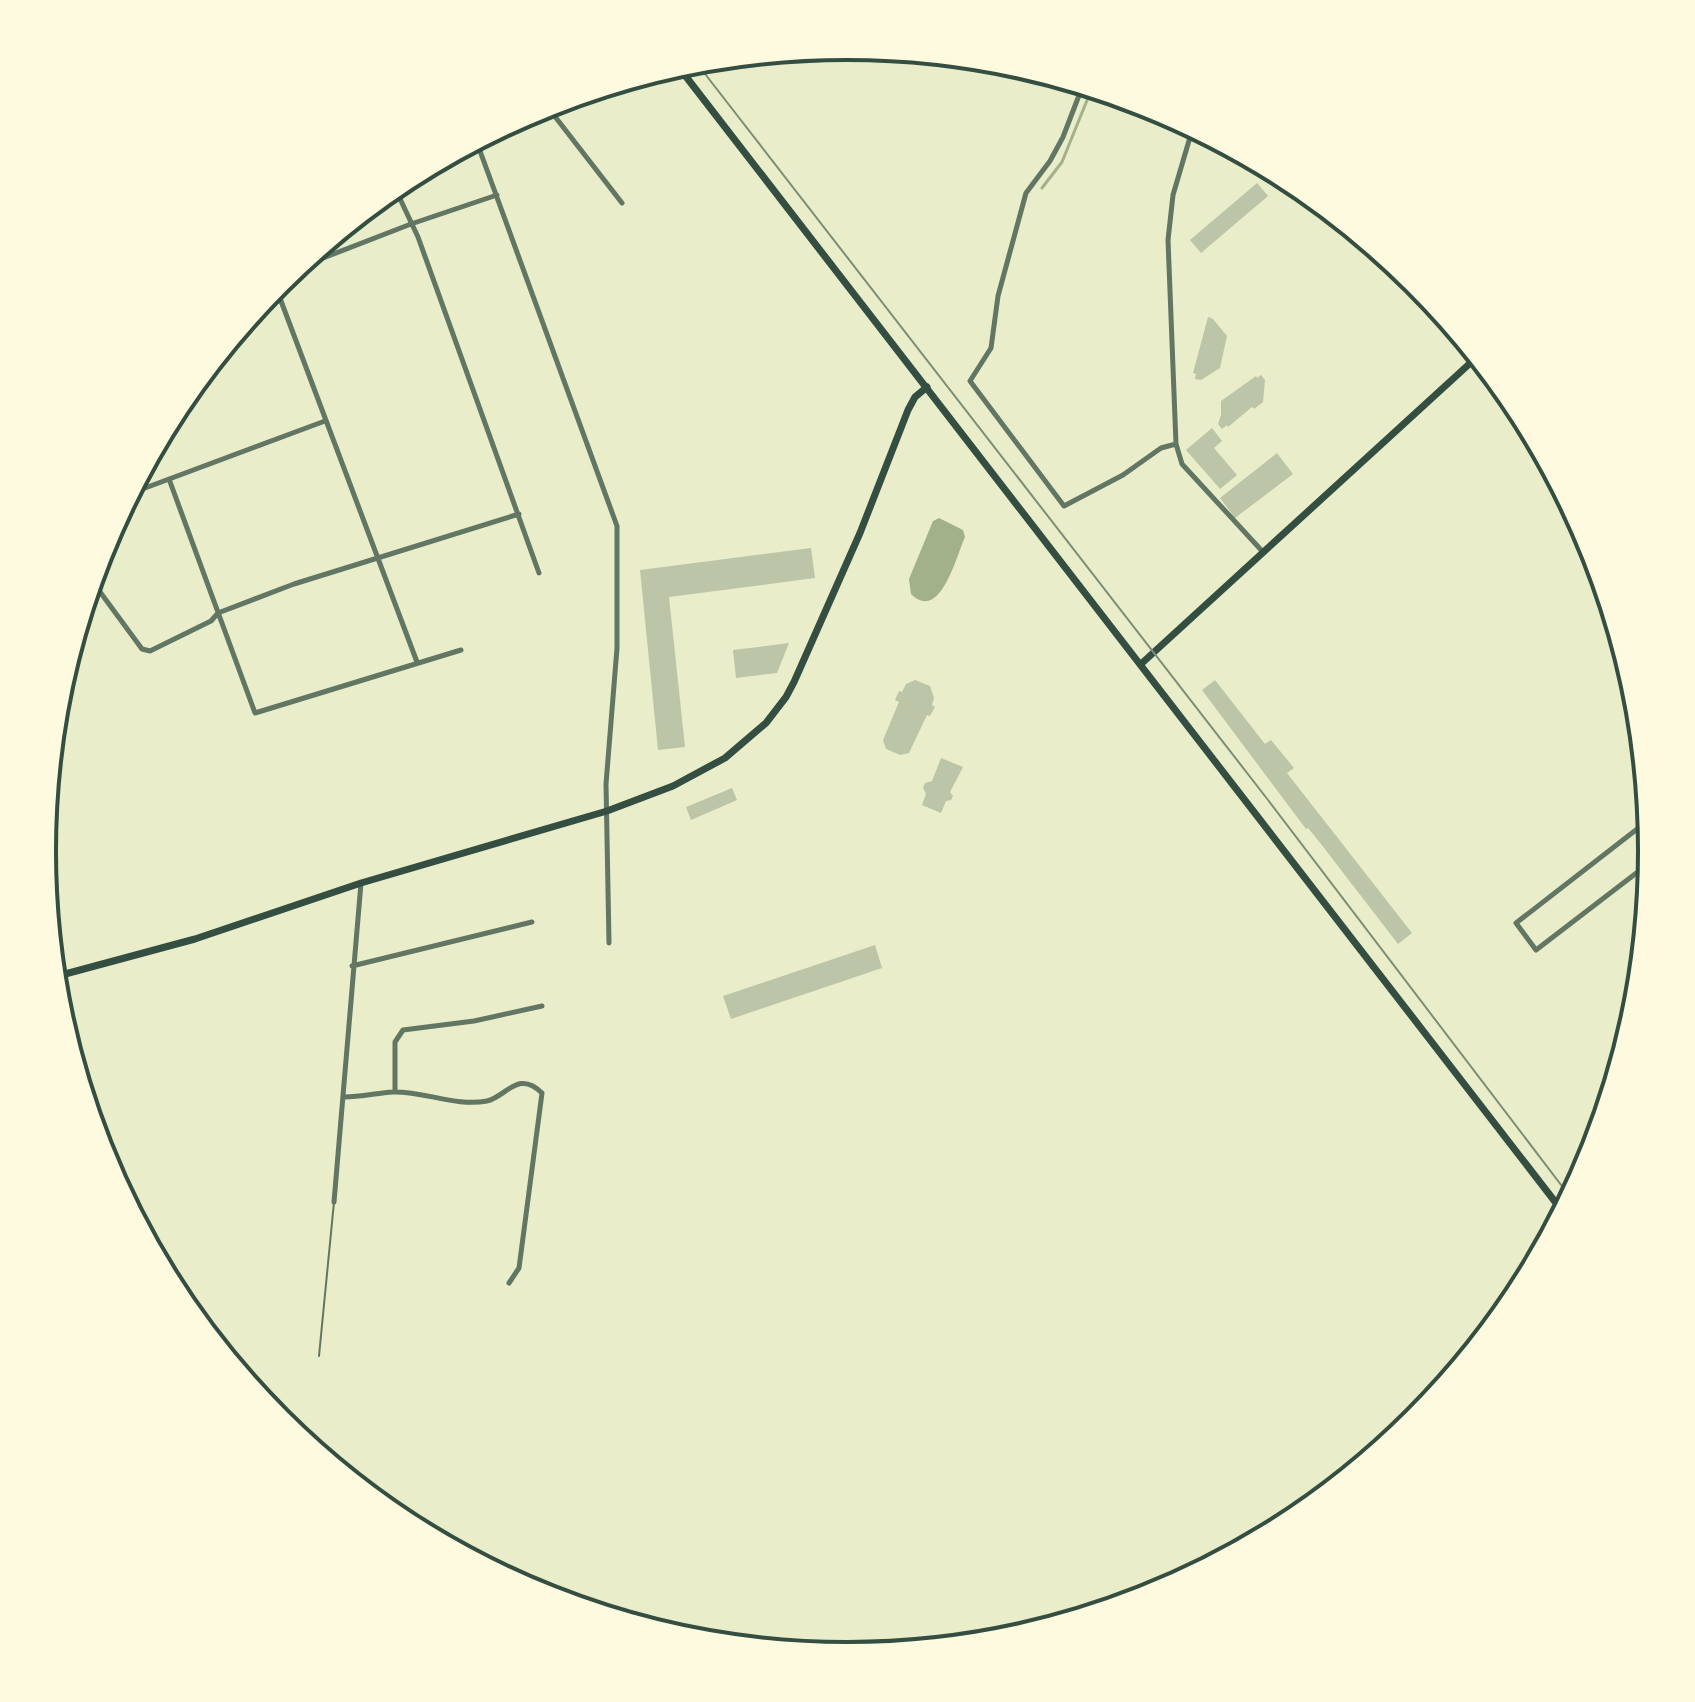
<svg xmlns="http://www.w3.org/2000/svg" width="1695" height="1702" viewBox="0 0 1695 1702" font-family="'IBM Plex Sans',sans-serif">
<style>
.water{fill:#a3b18a}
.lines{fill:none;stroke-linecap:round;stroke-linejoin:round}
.stream{stroke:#a3b18a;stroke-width:3}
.building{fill:#bcc5a7}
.service{stroke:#617663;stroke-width:2}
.minor{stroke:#617663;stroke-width:5}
.secondary{stroke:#344e41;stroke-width:7}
.primary{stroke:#344e41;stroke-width:7}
.tram{stroke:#7c8e77;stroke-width:2}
.rim{fill:none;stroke:#344e41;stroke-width:4}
</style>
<rect width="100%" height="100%" fill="#e9edc9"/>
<path class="water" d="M939 518 963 530 965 537C956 557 940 623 911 594L909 579 933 521Z"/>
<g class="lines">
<path class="stream" d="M1042 188 1062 162 1092 88"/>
</g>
<path class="building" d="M1257 183 1268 196 1201 253 1190 240Z
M1208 317 1213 319 1227 336 1220 368 1201 380 1195 379 1196 374 1193 373Z
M1261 375 1265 380 1263 402 1254 409 1252 407 1228 427 1227 425 1222 429 1218 424 1221 415V401L1256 376 1257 378Z
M1212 428 1222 441 1214 448 1237 475 1220 489 1186 450Z
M1277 453 1293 474 1235 518 1220 498Z
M811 548 815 578 669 597 685 747 658 750 640 570Z
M789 643 777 673 736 678 733 650Z
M915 680 930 686 934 698 932 705 935 707 930 716 927 715 909 753 900 755 886 749 883 740 899 702 895 700 899 691 902 692 906 684Z
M1215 680 1265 744 1271 740 1294 768 1287 773 1412 933 1398 944 1321 844 1308 828 1306 829 1202 690Z
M941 758 963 767 950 792 953 796 951 800 946 801 941 813 922 805 926 794 923 788 925 783 932 781Z
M732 788 737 800 691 820 686 807Z
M875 945 882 968 731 1019 723 996Z"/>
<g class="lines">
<path class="service" d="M319 1356 334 1202"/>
<path class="minor" d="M682 72 697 60
M1083 85 1063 137 1050 161 1026 193 998 296 991 348 970 381 1064 506 1123 475 1161 448 1176 444
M546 105 622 203
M1193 127 1173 195 1168 240 1176 444 1182 464 1263 552
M476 140 617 526V648L606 784 609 943
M394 186 418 237 539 573
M292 270 411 224 497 195
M275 285 417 662
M169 479 255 713 461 650
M129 494 325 421
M92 581 142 649 150 651 211 621 218 613 294 584 519 514
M1650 819 1516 923 1536 950 1652 861
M352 966 532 922
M395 1092V1042L403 1030 474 1021 542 1006
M344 1097C361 1097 377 1093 393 1092 424 1091 456 1107 487 1101 506 1097 518 1069 542 1093L519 1268 509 1283
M334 1202 361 883"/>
<path class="secondary" d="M1141 664 1478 356
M54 977 195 939 361 883 607 811 673 786 725 758 766 723 786 697 794 682 860 533 908 410 915 397 927 387"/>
<path class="primary" d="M677 65 1563 1212"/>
<path class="tram" d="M695 61 1268 800 1571 1198"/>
</g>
<path d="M0 0H1695V1702H0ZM56 851a791 791 0 1 1 1582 0a791 791 0 1 1-1582 0Z" fill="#fefae0" fill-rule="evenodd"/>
<path class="rim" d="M56 851a791 791 0 1 1 1582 0a791 791 0 1 1-1582 0Z"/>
</svg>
